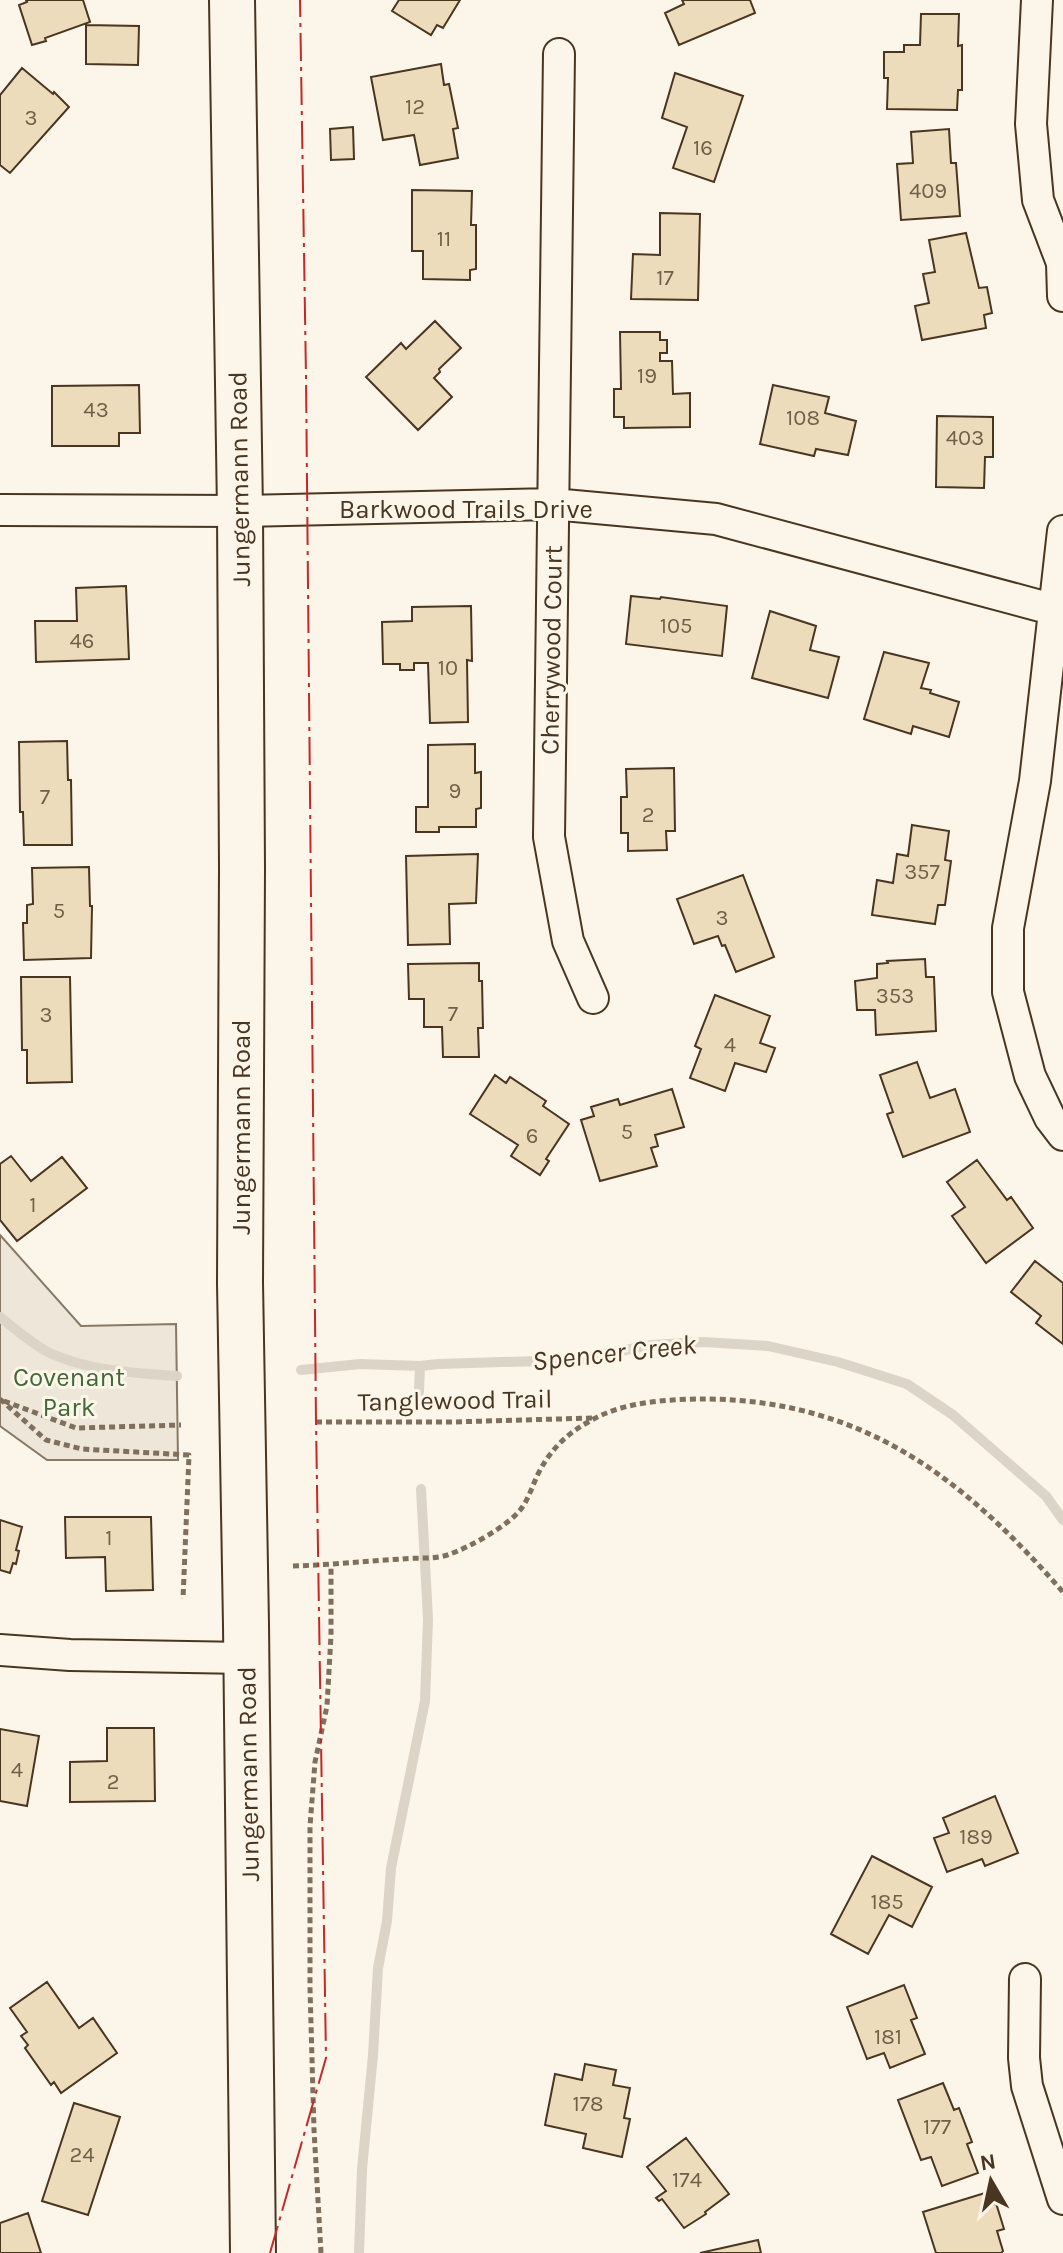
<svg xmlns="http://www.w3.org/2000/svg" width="1063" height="2253" viewBox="0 0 1063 2253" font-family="Karla,sans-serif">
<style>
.green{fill:#ede6d9;stroke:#887966;stroke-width:2}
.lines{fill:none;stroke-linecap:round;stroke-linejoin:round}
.stream{stroke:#dcd4c6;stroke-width:10}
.building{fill:#ecdcbc;stroke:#4a3520;stroke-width:2}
.street-casing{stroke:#4a3520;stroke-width:34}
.primary-casing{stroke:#4a3520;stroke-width:48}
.path{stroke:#7f6f5c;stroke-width:5;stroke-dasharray:6 4;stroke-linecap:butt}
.street{stroke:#fbf6e9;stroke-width:30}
.primary{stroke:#fbf6e9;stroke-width:44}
.power{stroke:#c62828;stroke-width:2;stroke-dasharray:28 6 4 6;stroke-linecap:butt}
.labels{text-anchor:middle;stroke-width:6;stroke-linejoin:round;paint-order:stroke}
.number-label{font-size:22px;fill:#725f47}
.street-label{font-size:26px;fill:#4a3520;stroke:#fbf6e9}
.park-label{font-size:26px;fill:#436837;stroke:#fbf6e9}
.water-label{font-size:28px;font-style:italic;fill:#4a3520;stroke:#fbf6e9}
</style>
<rect width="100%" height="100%" fill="#fbf6e9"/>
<path class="green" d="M0 1235 81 1326 176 1324 178 1460H47L0 1426Z"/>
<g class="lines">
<path class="stream" d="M0 1317C14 1328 36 1347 52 1354 91 1371 134 1373 177 1376
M301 1370 360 1364 420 1366 438 1364 573 1360 652 1345 704 1342 768 1346 838 1362 907 1384 953 1415 1046 1496 1063 1520
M419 1392 420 1366
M359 2253 362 2169 373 2055 378 1968 387 1921 391 1868 425 1701 428 1619 421 1489"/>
</g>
<path class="building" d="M26 0H83L90 22 45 38 46 41 32 45 19 5 27 2Z
M399 0H460L443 28 437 25 431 35 392 11Z
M682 0H750L755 13 679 45 665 13 684 4Z
M921 14H959L958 46 962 45V90H958L957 110 887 109 888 78H884V52H904V45H920Z
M86 25 139 26 138 65 86 64Z
M441 64 444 85 449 84 458 128 453 129 458 158 420 165 414 135 383 140 371 77Z
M22 68 53 94 54 92 69 107 10 173 0 165V95Z
M675 73 743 96 714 182 673 168 687 127 662 118Z
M353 127 354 159 331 160 330 129Z
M949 129 951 163H956L960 216 901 220 897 164 913 163 911 132Z
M412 190 472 191 471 225H476V269L470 270V280L423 279V251H412Z
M660 213 700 214 698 300 631 299 633 254 660 255Z
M966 233 979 288 987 287 992 313 984 315 986 328 922 340 915 306 929 303 923 274 935 272 929 240Z
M435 321 461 348 439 369 440 372 434 378 452 397 418 430 366 377 401 343 406 349Z
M620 332H660V340H667V353H660V361H672L673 394 690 393V427L624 428V417H614V389H621Z
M139 385 140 433H119V446H52V386Z
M773 385 829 397 825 413 856 421 848 455 816 449 814 456 760 444Z
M937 416 993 417V457H985L984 488 936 487Z
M126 586 129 659 36 662 35 621H77L76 588Z
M631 596 660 599 661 597 727 606 722 656 626 644Z
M471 606 472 661 467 660 468 722 430 723 428 663H414V670H400V664H383L382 622 412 621V607Z
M770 611 816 626 810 650 839 657 828 698 752 678Z
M884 652 929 663 921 688 931 690 930 693 959 702 949 737 913 726 911 734 864 719Z
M67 741 68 780H71L72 845H24L23 812H20L19 742Z
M475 744V773L481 772V808L476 809V827H439V832H416V807H428V745Z
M674 768 675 831H666L667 850 628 851V833H621V797H627L626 769Z
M912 825 949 831 945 860 951 861 945 905H938L935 924 872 915 877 880 893 883 897 854 908 856Z
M478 854 476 903 449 904 450 944 408 945 406 856Z
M89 867 90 906H92L91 958 24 960 23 923H27V905L33 904 32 868Z
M743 875 774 957 736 972 725 945 722 946 718 936 694 944 677 899Z
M925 959 926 977H934L936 1031 876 1035 875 1010H857L855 981 877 978V964L888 963 887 961Z
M479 963V981H482L483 1028H478L479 1057H443L442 1027H424V999H409L408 964Z
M21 977H70L72 1082 27 1083V1050H22Z
M715 995 770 1016 760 1043 775 1048 766 1072 735 1063 725 1091 690 1078 701 1049 695 1046Z
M917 1062 930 1098 955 1089 970 1132 903 1157 887 1114 893 1112 880 1075Z
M495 1075 506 1083 510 1077 546 1101 543 1106 569 1124 546 1159 549 1161 540 1175 511 1156 518 1145 470 1114Z
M672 1089 684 1127 655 1135 658 1146 651 1148 657 1166 600 1181 581 1120 594 1116 591 1107 618 1099 620 1105Z
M11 1156 31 1181 62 1157 87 1188 17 1241 0 1220V1164Z
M977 1160 1007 1200 1011 1197 1033 1228 986 1263 952 1216 965 1207 947 1182Z
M1035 1261 1063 1283V1344L1036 1323 1041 1316 1011 1292Z
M65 1517H151L153 1590 106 1591 105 1557 66 1558Z
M0 1520 22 1527 16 1550 19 1551 16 1564 13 1563 10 1573 0 1570Z
M107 1728H154L155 1801 70 1802V1762L107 1761Z
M0 1729 39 1736 27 1806 0 1801Z
M995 1796 1018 1853 985 1866 982 1859 947 1872 934 1838 949 1833 943 1818Z
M872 1856 932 1887 912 1927 889 1915 868 1954 831 1934Z
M47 1982 79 2028 93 2018 117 2053 61 2093 54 2082 51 2085 25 2048 28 2045 21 2036 27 2032 10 2008Z
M904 1985 917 2018 911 2020 925 2054 890 2068 884 2053 867 2059 847 2007Z
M585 2064 616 2070 613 2085 630 2088 624 2118 630 2119 622 2157 583 2148 586 2134 545 2125 555 2074 582 2080Z
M943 2083 954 2110 959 2108 972 2142 967 2144 978 2173 942 2186 931 2157 921 2160 898 2100Z
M74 2103 120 2117 88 2215 42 2201Z
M686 2138 729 2194 705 2212 706 2214 684 2228 662 2199 659 2201 656 2198 666 2191 647 2167Z
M985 2193 990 2206 996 2203 1004 2229 997 2231 1003 2251 1001 2253H936L923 2212Z
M28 2213 41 2253H0V2223Z
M758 2240 761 2253H700Z"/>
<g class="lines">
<g class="street-casing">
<path id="street" d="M1037 0 1031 124 1038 200 1062 263 1063 296
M559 54 549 837 568 941 593 998
M0 510 240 511 553 504 716 519 1063 612
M1063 531 1035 781 1008 928V992L1030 1076 1050 1118 1063 1135
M0 1650 70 1655 246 1658
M1025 1979 1024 2058 1027 2086 1063 2199"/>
</g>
<g class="primary-casing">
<path id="primary" d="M232 0 240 511 242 869 240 1283 246 1625 253 2253"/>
</g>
<path class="path" d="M0 1399 46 1440 82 1449 189 1455 183 1599
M4 1401 76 1428 181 1425
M316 1422H452L593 1418
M293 1566C329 1565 365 1561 402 1559 416 1557 436 1560 450 1554 470 1547 508 1526 521 1509 528 1500 532 1487 537 1476 549 1451 566 1434 590 1421 624 1401 670 1399 708 1399 865 1401 964 1479 1063 1592
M321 2253 314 2130 310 1988V1826L315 1762 327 1706 331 1635V1565"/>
<use href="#street" class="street"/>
<use href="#primary" class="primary"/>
<path class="power" d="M270 2253 326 2058 316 1422 306 377 300 0"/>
</g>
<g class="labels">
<g class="number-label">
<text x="415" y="114">12</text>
<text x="31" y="125">3</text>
<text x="703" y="155">16</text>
<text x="928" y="198">409</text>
<text x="444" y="246">11</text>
<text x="665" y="285">17</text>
<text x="647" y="383">19</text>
<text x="96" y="417">43</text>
<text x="803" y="425">108</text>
<text x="965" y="445">403</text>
<text x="676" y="633">105</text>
<text x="82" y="648">46</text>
<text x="448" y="675">10</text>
<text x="455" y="798">9</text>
<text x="45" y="804">7</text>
<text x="648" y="822">2</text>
<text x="922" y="879">357</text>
<text x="59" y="918">5</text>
<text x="722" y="925">3</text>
<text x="895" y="1003">353</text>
<text x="453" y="1021">7</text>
<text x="46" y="1022">3</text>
<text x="730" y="1052">4</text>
<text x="627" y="1139">5</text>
<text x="532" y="1143">6</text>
<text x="33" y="1212">1</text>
<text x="109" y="1545">1</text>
<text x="17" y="1777">4</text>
<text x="113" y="1789">2</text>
<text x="976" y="1844">189</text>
<text x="887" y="1909">185</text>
<text x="888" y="2044">181</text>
<text x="588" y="2111">178</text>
<text x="937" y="2134">177</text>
<text x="82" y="2162">24</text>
<text x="687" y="2187">174</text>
</g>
<g class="street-label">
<text transform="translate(239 479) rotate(-91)" y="9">Jungermann Road</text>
<text x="466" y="518">Barkwood Trails Drive</text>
<text transform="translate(551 650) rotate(-89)" y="9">Cherrywood Court</text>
<text transform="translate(241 1127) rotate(-90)" y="9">Jungermann Road</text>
<text transform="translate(455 1400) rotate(-1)" y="9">Tanglewood Trail</text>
<text transform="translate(248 1774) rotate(-91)" y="9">Jungermann Road</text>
</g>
<g class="park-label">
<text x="69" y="1386">Covenant<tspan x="69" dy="30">Park</tspan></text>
</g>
<g class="water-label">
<text transform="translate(614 1352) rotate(-6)" y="10">Spencer Creek</text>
</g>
</g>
<g transform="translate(991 2181) rotate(351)" stroke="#fbf6e9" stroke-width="6" paint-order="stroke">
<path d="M0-6L14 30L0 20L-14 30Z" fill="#4a3520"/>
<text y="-12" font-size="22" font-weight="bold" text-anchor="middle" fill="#4a3520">N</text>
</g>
</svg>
